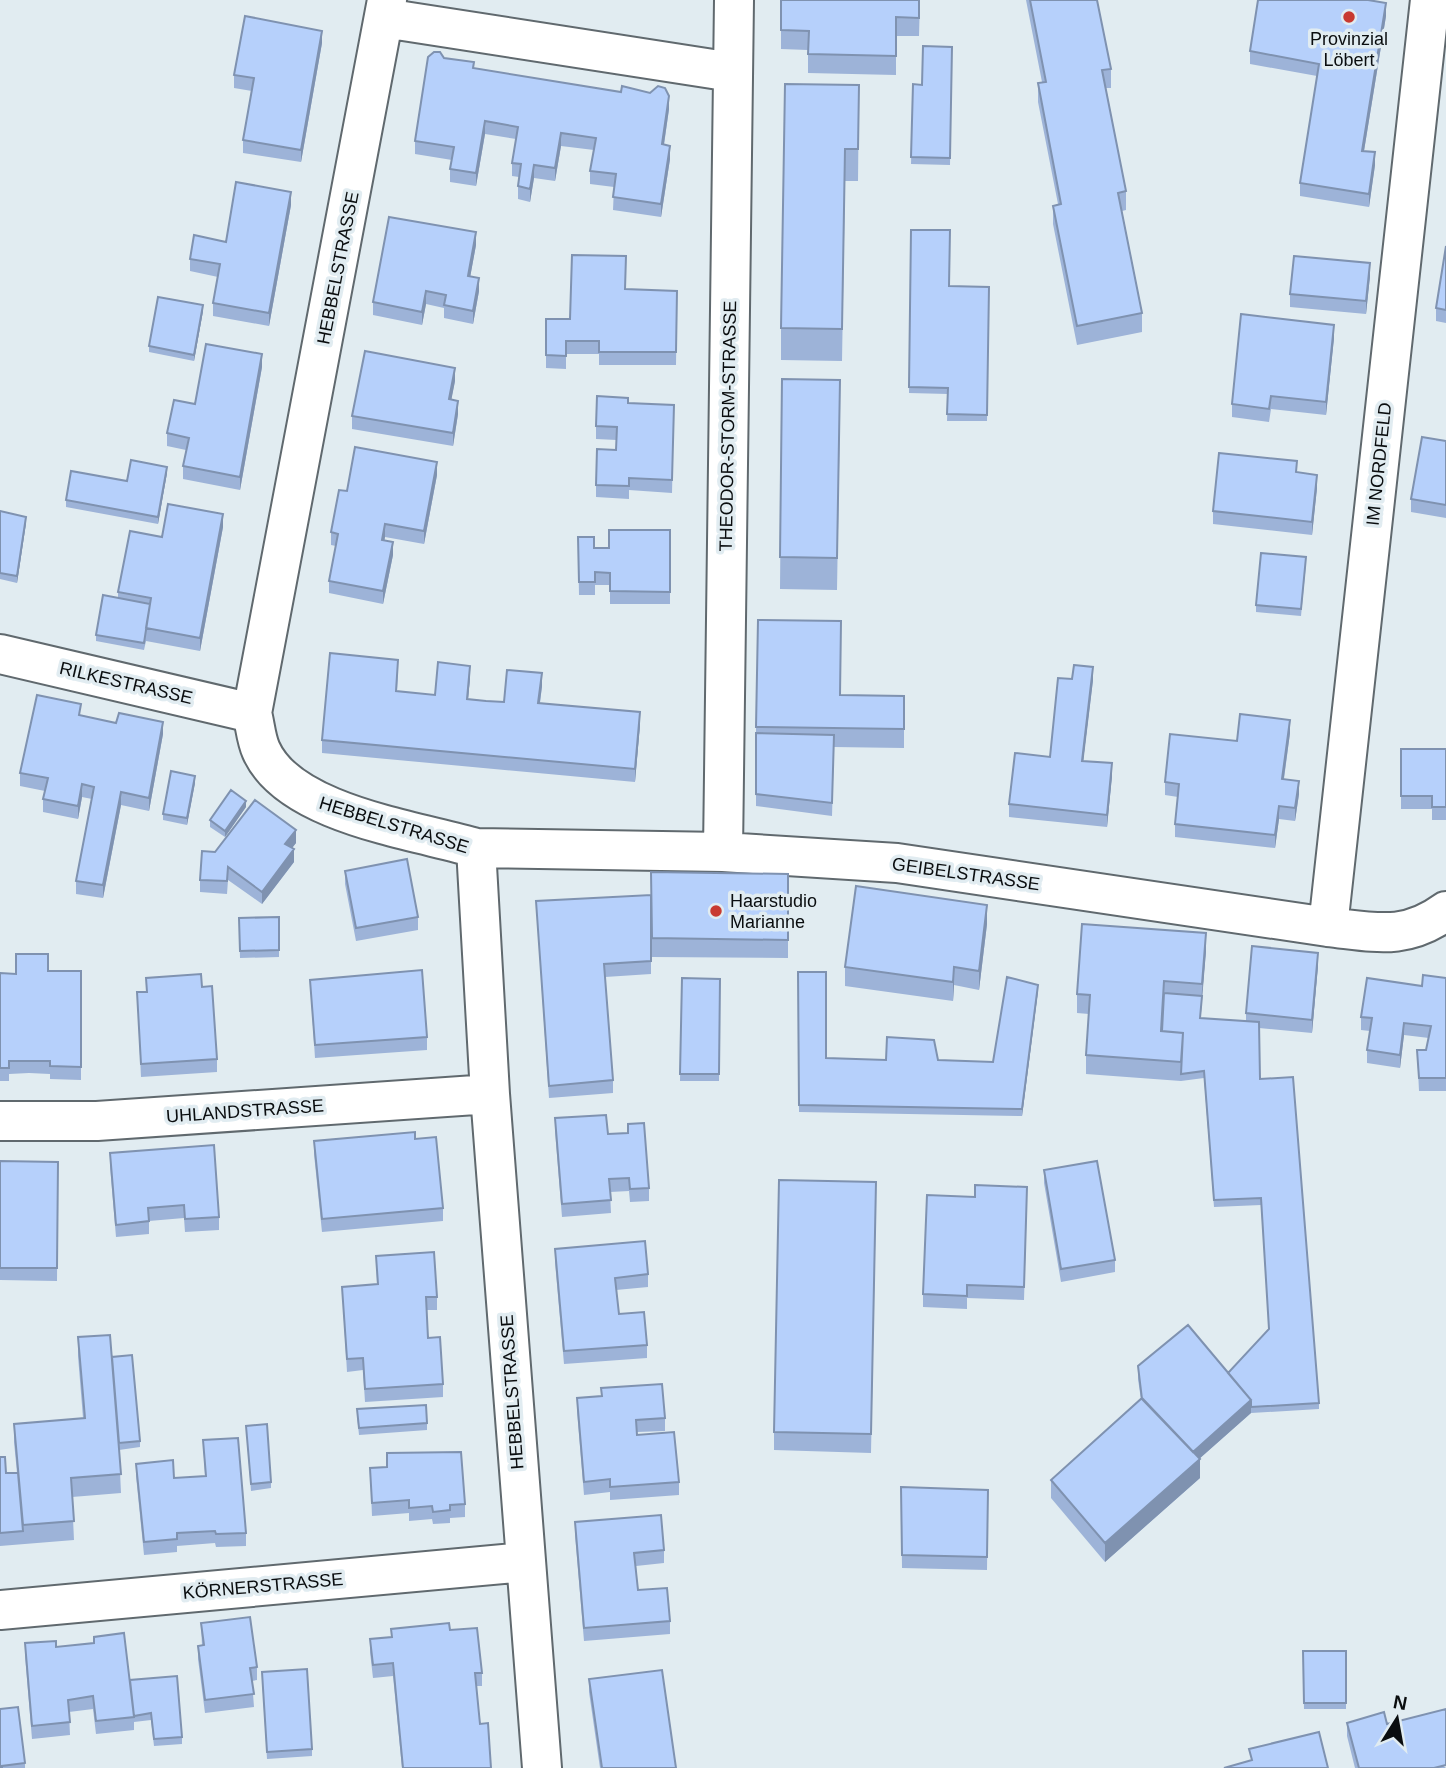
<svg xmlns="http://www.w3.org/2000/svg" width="1446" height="1768" viewBox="0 0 1446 1768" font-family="Arial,sans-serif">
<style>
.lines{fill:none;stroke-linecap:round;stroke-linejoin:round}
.minor-casing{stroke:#60696e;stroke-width:42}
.minor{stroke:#fff;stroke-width:38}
.wall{fill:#9db3d8}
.shaded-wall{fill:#7f92b0}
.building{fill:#b6d0fb;stroke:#7f92b0;stroke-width:2}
.poi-dot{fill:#c83a31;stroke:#e1ecf1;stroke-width:2.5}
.labels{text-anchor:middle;stroke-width:7;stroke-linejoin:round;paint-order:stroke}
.poi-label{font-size:18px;fill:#0a0d0f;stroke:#e1ecf1}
.street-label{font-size:18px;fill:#0a0d0f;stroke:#e1ecf1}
</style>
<rect width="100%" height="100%" fill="#e1ecf1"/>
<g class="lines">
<g class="minor-casing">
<path id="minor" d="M387 0 252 713C255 724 256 739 261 750 289 814 415 830 476 848L490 1094 542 1768
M384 18 732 72
M0 654 252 713
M476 848 723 852 897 863 1328 927C1375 932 1405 941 1446 911
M723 852 734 0
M1328 927 1430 0
M0 1121H97L490 1094
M0 1610 525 1562"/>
</g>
<use href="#minor" class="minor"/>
</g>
<path class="wall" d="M781 0H920L919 36H896V75L808 73V50L781 49Z
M1026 0H1097L1111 69V88H1106L1126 191V210L1122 211 1142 313V332L1077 345 1053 224V206L1058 204 1038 102V83L1042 82Z
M1386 16 1364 151 1375 165 1369 207 1300 196V183L1317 76 1250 64V51Z
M322 43 301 162 243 153V140L252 91 234 88V75Z
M952 47 950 165 911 164 913 84 922 85Z
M444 58 474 68 669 109 664 145 670 159 661 217 613 210 614 187 590 184V171L594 150 561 146 555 181 534 178 530 202 518 199V186L519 177 512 176V163L516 139 485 134 476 186 450 182V169L452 160 415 154V141Z
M859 85 858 181H845L842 361 781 360V328Z
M291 205 269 326 213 316V303L218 277 190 271V259L226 242Z
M911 230 949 286 989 287 987 421H947L948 394 909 393Z
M476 245 470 277 479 291 473 324 444 318V308L426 304 422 325 373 315V302Z
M1446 246V323L1436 321V308Z
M1370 276 1366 314 1290 307V294Z
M625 289 677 291 676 365H599V354H566V369L546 368V319H570Z
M203 311 194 361 149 352V346Z
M1334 338 1326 415 1271 409 1269 422 1232 417V404Z
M262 367 240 490 183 479V466L186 450 167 446V433L195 404Z
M782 379 840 412 837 590 780 589Z
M455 381 451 400 458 414 453 446 352 429V416Z
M628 403 674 405 672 493 629 490V499L596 497V485L616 450 617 440 596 439V426Z
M1446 441V518L1411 512V499Z
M1297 472 1317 488 1312 535 1213 524V511Z
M167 473 158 524 66 507V500L127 481Z
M437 475 424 544 385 537 384 541 393 555 383 604 329 593V581L336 546 331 545V532L347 491Z
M0 511 26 523 17 583 0 579Z
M223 527 200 651 146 641 144 650 96 641V635L118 598V592L162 537Z
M670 530V604H610V585H595V595H579L578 537 594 548H609Z
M1306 564 1301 616 1256 612V605Z
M398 673 397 691 435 695 470 678 468 699 504 702 542 686 540 703 640 725 635 782 322 753V740Z
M1072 679 1093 680 1083 761 1112 776 1107 827 1009 817V804L1050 757Z
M840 695 904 696V748L834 747 832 816 756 806V727Z
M81 715 163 734 149 811 121 805 103 898 76 894V881L92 799 82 797 78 819 43 812V799L45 791 20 786V773Z
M1290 733 1284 779 1299 794 1295 821 1279 819 1275 848 1175 837V824L1178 797 1165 795V782L1237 741Z
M1401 749H1446V820H1432V809H1401Z
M195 783 187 825 163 820V814Z
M246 807 225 837 210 827V820Z
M296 843 292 848 294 862 262 904 228 880 227 894 200 892V880L215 852Z
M345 871 418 917V930L356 941 345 884Z
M651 872 788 874V958L652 957Z
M651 895V974L605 977 613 1080V1093L549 1098 536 901Z
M279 917V957L240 958 239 918Z
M987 924 979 990 954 985 953 1001 845 986V967Z
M1206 951 1200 1018 1246 1021V1013L1318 966 1312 1033 1259 1028 1260 1079 1319 1403V1409L1251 1413 1199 1459 1200 1478 1105 1562 1051 1498V1480L1141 1400 1138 1379V1366L1228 1373 1269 1329 1261 1205 1214 1207 1204 1078 1181 1081 1086 1074V1055L1089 1014 1077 1013V994Z
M48 971H81V1080L50 1079V1074L29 1073 9 1074V1081H0V973L16 974Z
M798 972 826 1058 886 1060H938L993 1062 1038 991 1022 1116 799 1112Z
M146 978 202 987 217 1059V1072L141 1077 137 992H146Z
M682 978 720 979 719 1081H680Z
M1446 978V1091H1419L1417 1050H1426L1429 1038 1404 1035 1400 1068 1367 1063V1050L1370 1031 1361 1030V1017L1422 986Z
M310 980 427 1037V1050L315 1058Z
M555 1118 608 1134 628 1133V1124L649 1188V1201L630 1202 629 1191 610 1192 611 1213 562 1217 555 1131Z
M415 1139 443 1208V1221L322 1232 314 1154V1141Z
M110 1153 219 1217V1230L185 1232 184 1218 149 1221V1234L116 1237 110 1166Z
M0 1161 58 1162 57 1281 0 1280Z
M1044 1170 1115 1260V1272L1061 1282 1044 1183Z
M1027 1200 1024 1300 967 1298V1309L923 1307V1294Z
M876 1201 871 1453 774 1450V1432Z
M555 1249 648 1274V1287L616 1290 619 1314 647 1345V1358L564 1364 555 1262Z
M376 1256 437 1297V1310H426L428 1338 443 1384V1397L365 1402 363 1370 347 1372 342 1287 377 1285Z
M78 1337 112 1357 140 1441V1447L119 1450 121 1493 72 1497 74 1540 0 1546V1457L6 1473H17L14 1442V1424L83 1418 78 1356Z
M601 1388 665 1418V1431L637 1432V1435L679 1482V1495L610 1500V1492L584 1495 577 1411V1398L601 1396Z
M357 1416 427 1423V1430L359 1435Z
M246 1426 271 1482V1488L251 1491Z
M203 1440 246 1533V1546L216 1547 215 1543 177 1546V1552L144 1555 136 1476V1464L174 1478 205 1476Z
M387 1453 465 1504V1517L450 1518V1523L433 1524 432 1519 409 1521V1513L372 1516 370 1468 387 1467Z
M901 1487 988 1490 987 1570 902 1568Z
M575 1522 664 1550V1563L636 1566 638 1590 670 1621V1634L584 1641 575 1535Z
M201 1623 257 1667V1680L252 1681 254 1707 205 1713 198 1659V1646H202Z
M391 1629 450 1630 482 1673V1686H476L480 1724 491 1768H402L393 1676 373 1678 370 1652V1639L391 1637Z
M94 1637 130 1680 182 1737V1744L154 1746 151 1720 134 1722V1730L96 1734 93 1709 69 1712 70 1735 32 1739 25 1656V1643L56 1647 94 1643Z
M1303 1651H1346V1709H1304Z
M262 1678 312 1749V1756L267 1759Z
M589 1679 676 1768H600L589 1692Z
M0 1709 25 1763V1768H0Z
M1347 1723 1387 1724 1446 1768H1355L1347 1736Z"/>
<path class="shaded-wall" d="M1386 3V16L1362 163V151Z
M322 31V43L301 162V150Z
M669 96V109L662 157V144Z
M485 121V134L476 186V173Z
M561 133V146L555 181V168Z
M670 146V159L661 217V204Z
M1375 152V165L1369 207V194Z
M534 165V178L530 202V189Z
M291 192V205L269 326V313Z
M476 232V245L468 289V276Z
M1370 263V276L1366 314V301Z
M479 278V291L473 324V311Z
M426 291V304L422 325V312Z
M203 305V311L194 361V355Z
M1334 325V338L1326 415V402Z
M262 354V367L240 490V477Z
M455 368V381L449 412V399Z
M458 401V414L453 446V433Z
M437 462V475L424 544V531Z
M167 467V473L158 524V517Z
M1317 475V488L1312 535V522Z
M223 514V527L200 651V638Z
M26 517V523L17 583V576Z
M385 524V537L382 553V540Z
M393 542V555L383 604V591Z
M470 666V678L467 711V699Z
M1093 667V680L1082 773V761Z
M542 673V686L538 716V703Z
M640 712V725L635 782V769Z
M1290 720V733L1282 791V779Z
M163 722V734L149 811V798Z
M1112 763V776L1107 827V815Z
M195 776V783L187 825V818Z
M1299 781V794L1295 821V808Z
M82 784V797L78 819V806Z
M121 792V805L103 898V885Z
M246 801V807L225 837V831Z
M1279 806V819L1275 848V835Z
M296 830V843L285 857V844Z
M294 849V862L262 904V892Z
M987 905V924L979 990V971Z
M1206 933V951L1200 1025V1018Z
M1318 953V966L1312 1033V1020Z
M954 967V985L953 1001V982Z
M1038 985V991L1022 1116V1109Z
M1404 1023V1035L1400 1068V1055Z
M1251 1400V1413L1190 1467V1454Z
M1200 1459V1478L1105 1562V1543Z"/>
<path class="building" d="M781 0H919V18L896 17V56L808 54 809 31 781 30Z
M1030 0H1097L1111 69 1102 70 1126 191 1118 193 1142 313 1077 326 1053 206 1061 204 1038 83 1046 82Z
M1258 0H1368L1386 3 1362 151 1375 152 1369 194 1300 183 1319 64 1250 51Z
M245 16 322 31 301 150 243 140 254 78 234 75Z
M923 46 952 47 950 158 911 157 913 84 922 85Z
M434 52H440L444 58 474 62 473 68 621 92 622 86 650 93 658 86 665 88 669 96 662 144 670 146 661 204 613 197 616 174 590 171 596 138 561 133 555 168 534 165 530 189 518 186 521 164 512 163 518 127 485 121 476 173 450 169 454 147 415 141 428 57Z
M785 84 859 85 858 149H845L842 329 781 328Z
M236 182 291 192 269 313 213 303 220 264 190 259 194 235 226 242Z
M389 217 476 232 468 276 479 278 473 311 444 305 446 295 426 291 422 312 373 302Z
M911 230H950L949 286 989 287 987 415 947 414 948 388 909 387Z
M1446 246V310L1436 308Z
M572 255 626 256 625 289 677 291 676 352H599V341H566V356L546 355V319H570Z
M1294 256 1370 263 1366 301 1290 294Z
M158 297 203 305 194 355 149 346Z
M1241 314 1334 325 1326 402 1271 396 1269 409 1232 404Z
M206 344 262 354 240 477 183 466 189 438 167 433 174 400 195 404Z
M365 351 455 368 449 399 458 401 453 433 352 416Z
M782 379 840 380 837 558 780 557Z
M597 396 628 398V403L674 405 672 480 629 478V486L596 485 597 449 616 450 617 427 596 426Z
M1422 437 1446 441V505L1411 499Z
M355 447 437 462 424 531 385 524 382 540 393 542 383 591 329 581 338 534 331 532 339 490 347 491Z
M1219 453 1297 461 1296 472 1317 475 1312 522 1213 511Z
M131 460 167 467 158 517 66 500 71 471 127 481Z
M168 504 223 514 200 638 146 628 151 598 118 592 130 531 162 537Z
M0 511 26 517 17 576 0 573Z
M609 530H670V592L610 591V573L595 572V582H579L578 537H594V548H609Z
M1261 553 1306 557 1301 609 1256 605Z
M103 595 150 604 144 643 96 635Z
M758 620 841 621 840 695 904 696V729L756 727Z
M330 653 398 660 396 691 435 695 438 662 470 666 467 699 486 701 504 702 507 670 542 673 538 703 640 712 635 769 322 740Z
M1074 665 1093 667 1082 761 1112 763 1107 815 1009 804 1015 753 1050 757 1058 678 1072 679Z
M37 695 81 704 79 715 116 723 119 713 163 722 149 798 121 792 103 885 76 881 94 787 82 784 78 806 43 799 48 778 20 773Z
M1240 714 1290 720 1282 779 1299 781 1295 808 1279 806 1275 835 1175 824 1179 784 1165 782 1170 734 1237 741Z
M756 733 834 735 832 803 756 794Z
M1401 749H1446V807H1432V796H1401Z
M171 771 195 776 187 818 163 814Z
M231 790 246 801 225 831 210 820Z
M255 800 296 830 285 844 294 849 262 892 228 867 227 881 200 880 202 851 215 852Z
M407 859 418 917 356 928 345 871Z
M651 872 788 874V940L652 938Z
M856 886 987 905 979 971 954 967 953 982 845 967Z
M651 895V961L604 964 613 1080 549 1086 536 901Z
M279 917V950L240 951 239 918Z
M1082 924 1206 933 1202 984 1164 981 1161 1031 1183 1033 1181 1062 1086 1055 1090 995 1077 994Z
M1252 946 1318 953 1312 1020 1246 1013Z
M16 954H48V971H81V1067L50 1066V1061H9V1068H0V973L16 974Z
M422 970 427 1037 315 1045 310 980Z
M798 972H826V1058L886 1060 887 1037 934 1040 938 1060 993 1062 1007 977 1038 985 1022 1109 799 1105Z
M201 974 202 987 212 986 217 1059 141 1064 137 992H147L146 978Z
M1423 975 1446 978V1078H1419L1417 1050H1426L1431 1026 1404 1023 1400 1055 1367 1050 1372 1018 1361 1017 1367 978 1422 986Z
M682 978 720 979 719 1074H680Z
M1164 993 1202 996 1200 1018 1259 1022 1260 1079 1293 1077 1319 1403 1251 1407V1400L1228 1373 1269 1329 1261 1198 1214 1200 1204 1071 1181 1074 1183 1033 1162 1031Z
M606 1115 608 1134 628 1133V1124L644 1123 649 1188 630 1189 629 1178 609 1179 611 1200 562 1204 555 1118Z
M415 1132V1139L436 1137 443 1208 322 1219 314 1141Z
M214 1145 219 1217 185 1219 184 1205 148 1208 149 1221 116 1225 110 1153Z
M0 1161 58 1162 57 1268H0Z
M1097 1161 1115 1260 1061 1269 1044 1170Z
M779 1180 876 1182 871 1434 774 1432Z
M975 1185 1027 1187 1024 1287 967 1285V1296L923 1294 927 1195 975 1197Z
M645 1241 648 1274 615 1278 619 1314 644 1312 647 1345 564 1351 555 1249Z
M434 1252 437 1297H426L428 1338 440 1337 443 1384 365 1389 363 1358 347 1359 342 1287 378 1284 376 1256Z
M1188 1325 1251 1400 1193 1452 1142 1399 1138 1366Z
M110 1335 121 1474 71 1478 74 1521 23 1525 14 1424 85 1418 78 1337Z
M132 1355 140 1441 119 1443 112 1357Z
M662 1384 665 1418 636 1420 637 1435 674 1432 679 1482 610 1487V1479L584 1482 577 1398 602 1396 601 1388Z
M1142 1398 1200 1459 1105 1543 1051 1480Z
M426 1405 427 1423 359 1428 357 1409Z
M267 1424 271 1482 251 1484 246 1426Z
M238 1438 246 1533 216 1534 215 1531 177 1533V1539L144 1542 136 1464 173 1460 174 1478 206 1476 203 1440Z
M461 1452 465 1504 450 1505V1510L433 1512 432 1506 409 1508V1500L372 1503 370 1468 387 1467V1453Z
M0 1457H5L6 1473H18L23 1531 0 1533Z
M901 1487 988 1490 987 1557 902 1555Z
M661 1515 664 1550 634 1553 638 1590 667 1588 670 1621 584 1628 575 1522Z
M250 1617 257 1667 250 1668 254 1694 205 1700 198 1646 204 1645 201 1623Z
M449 1623 450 1630 477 1628 482 1673H475L480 1724 488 1723 491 1768H403L393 1663 373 1665 370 1639 392 1637 391 1629Z
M124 1633 134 1717 96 1721 93 1696 68 1700 70 1722 32 1726 25 1643 56 1641V1647L94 1643V1637Z
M1303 1651H1346V1703H1304Z
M307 1669 312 1749 267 1752 262 1672Z
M662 1670 676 1768H602L589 1679Z
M177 1676 182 1737 154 1739 151 1713 134 1716 130 1680Z
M18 1707 25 1763 2 1766V1768H0V1709Z
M1446 1709V1765L1434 1768H1359L1347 1723 1384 1712 1387 1724Z
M1319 1732 1328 1768H1224L1252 1760 1249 1749Z"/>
<g class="poi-dot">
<circle cx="1349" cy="17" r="7"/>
<circle cx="716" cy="911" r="7"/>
</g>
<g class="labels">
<g class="poi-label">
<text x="1349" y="45">Provinzial<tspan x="1349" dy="21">Löbert</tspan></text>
<text x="730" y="907" text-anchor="start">Haarstudio<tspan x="730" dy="21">Marianne</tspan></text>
</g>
<g class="street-label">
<text transform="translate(338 268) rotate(-79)" y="6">HEBBELSTRASSE</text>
<text transform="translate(728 426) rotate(-89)" y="6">THEODOR-STORM-STRASSE</text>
<text transform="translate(1379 464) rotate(-84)" y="6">IM NORDFELD</text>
<text transform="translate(126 683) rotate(13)" y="6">RILKESTRASSE</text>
<text transform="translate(394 825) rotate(17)" y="6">HEBBELSTRASSE</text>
<text transform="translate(966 874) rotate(8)" y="6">GEIBELSTRASSE</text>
<text transform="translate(245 1111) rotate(-4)" y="6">UHLANDSTRASSE</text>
<text transform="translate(512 1392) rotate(-94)" y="6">HEBBELSTRASSE</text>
<text transform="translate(263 1586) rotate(-5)" y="6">KÖRNERSTRASSE</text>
</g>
</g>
<g transform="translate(1397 1719) rotate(11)" stroke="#e1ecf1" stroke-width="5" paint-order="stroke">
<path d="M0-5L12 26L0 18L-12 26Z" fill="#0a0d0f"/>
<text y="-10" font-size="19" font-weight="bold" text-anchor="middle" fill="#0a0d0f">N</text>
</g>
</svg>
